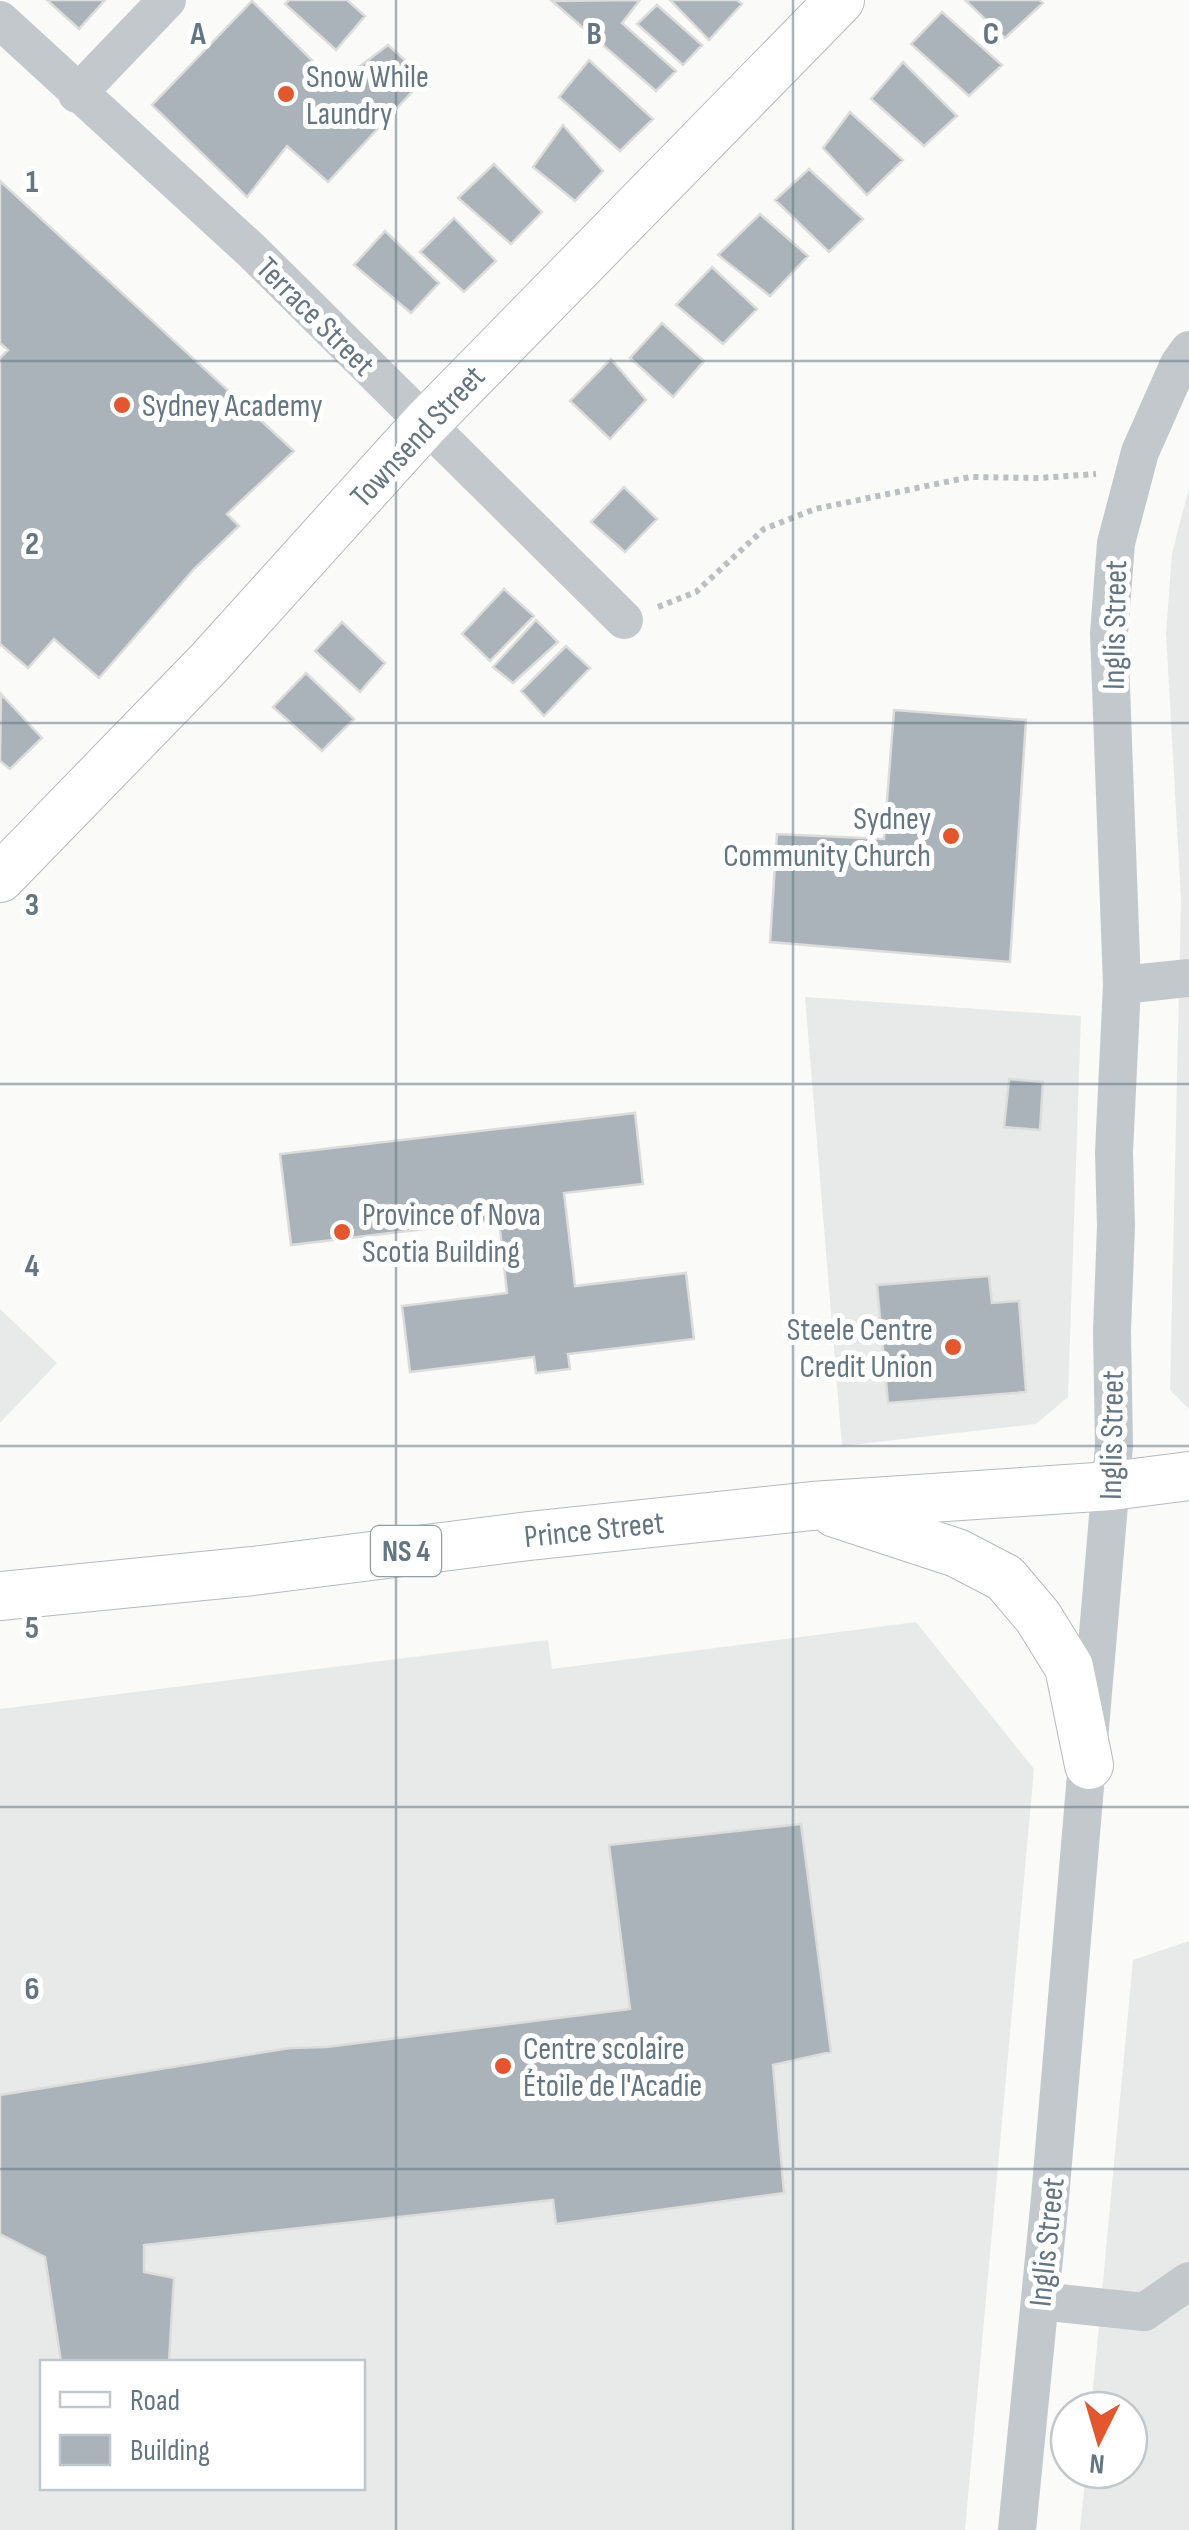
<svg xmlns="http://www.w3.org/2000/svg" width="1189" height="2530" viewBox="0 0 1189 2530" font-family="'Sofia Sans Condensed',sans-serif">
<style>
.built{fill:#e8e9e9;fill-rule:evenodd}
.building{fill:#aab3b9;stroke:#dcdcda;stroke-width:2.5}
.lines{fill:none;stroke-linecap:round;stroke-linejoin:round}
.major-casing{stroke:#b5babe;stroke-width:50}
.path{stroke:#bbbfc2;stroke-width:6;stroke-dasharray:5 5;stroke-linecap:butt}
.minor{stroke:#c3c8cc;stroke-width:38}
.major{stroke:#fff;stroke-width:48}
.grid{fill:none;stroke:#657683;stroke-width:2.5;stroke-opacity:0.55}
.poi-dot{fill:#e4572e;stroke:#fff;stroke-width:4}
.labels{text-anchor:middle;stroke-width:10;stroke-linejoin:round;paint-order:stroke}
.shield{fill:#fff;stroke:#939fa8;stroke-width:2.5}
.shield-label{font-size:30px;font-weight:bold;fill:#657683}
.poi-label{font-size:32px;fill:#657683;stroke:#fff;text-anchor:start}
.street-label{font-size:32px;fill:#657683;stroke:#fff}
.grid-label{font-size:32px;text-anchor:middle;font-weight:bold;fill:#657683;stroke:#fff;stroke-width:10;stroke-linejoin:round;paint-order:stroke}
</style>
<rect width="100%" height="100%" fill="#fafaf8"/>
<path class="built" d="M1189 488V1409L1170 1390 1181 899 1166 633 1172 553Z
M805 997 1081 1016 1068 1397 1036 1424 842 1446Z
M0 1309 57 1363 0 1423Z
M916 1622 1034 1769 965 2530H0V1709L548 1640 552 1669ZM42 2362H362V2488H42Z
M1189 1941V2530H1080L1086 2470H1129V2410H1091L1133 1960Z"/>
<path class="building" d="M47 0H105L79 29Z
M289 0H347L365 16 336 50 285 4Z
M640 0 622 23 676 71 656 91 552 1Z
M670 0H737L742 4 709 40Z
M965 0H1039L1043 3 1005 38Z
M252 1 336 84 388 45 425 78 328 182 287 146 247 197 152 105Z
M657 5 702 45 683 65 637 24Z
M942 12 1002 65 969 96 911 44Z
M589 60 653 119 620 151 559 97Z
M903 62 957 116 924 146 871 99Z
M850 112 903 160 867 195 823 148Z
M563 125 603 171 575 201 533 167Z
M494 164 542 212 511 244 458 198Z
M809 169 863 219 829 252 775 200Z
M0 181 294 451 227 514 239 526 194 569 99 678 54 639 28 668 0 644V358L8 350 0 343Z
M760 214 808 256 770 296 718 255Z
M454 218 496 261 464 292 420 252Z
M385 231 439 283 411 313 354 265Z
M712 267 757 309 723 344 676 305Z
M662 323 704 361 673 397 630 358Z
M611 359 646 400 610 439 570 401Z
M624 487 657 519 625 552 591 522Z
M504 589 534 616 490 661 462 634Z
M536 620 558 642 513 683 493 667Z
M342 622 385 663 360 692 315 651Z
M566 646 590 668 544 716 521 691Z
M306 673 354 719 322 751 273 707Z
M1 694 42 738 10 769 0 761Z
M894 710 1026 720 1010 962 770 942 777 834 884 839Z
M1009 1079 1043 1082 1040 1130 1004 1127Z
M635 1113 643 1184 564 1193 575 1286 686 1273 694 1339 568 1354 570 1369 536 1373 534 1357 410 1372 402 1306 507 1293 499 1220 291 1245 280 1154Z
M989 1276 992 1303 1019 1301 1026 1392 888 1403 877 1285Z
M801 1824 831 2052 773 2065 784 2193 556 2224 553 2200 144 2245V2272L174 2278 169 2362H61L45 2257 0 2234V2095L290 2048 326 2047 630 2009 609 1845Z"/>
<g class="lines">
<g class="major-casing">
<path id="major" d="M0 878 209 663 424 425 840 0
M835 1513 957 1553 1005 1578 1038 1617 1069 1667 1089 1765
M0 1596 253 1571 529 1536 812 1506 1111 1486 1189 1476"/>
</g>
<path class="path" d="M658 607 696 592 764 529 815 509 970 477 1039 478 1096 474"/>
<path class="minor" d="M0 20 252 251 624 620
M77 94 167 0
M1122 985 1189 978
M1040 2301 1144 2312 1189 2281
M1017 2530 1050 2198 1114 1446 1112 1331 1116 1226 1114 1152 1122 985 1109 633 1116 543 1140 452 1179 364 1189 350"/>
<use href="#major" class="major"/>
</g>
<path class="grid" d="M396 0V2530M793 0V2530M0 361H1189M0 723H1189M0 1084H1189M0 1446H1189M0 1807H1189M0 2169H1189"/>
<g class="poi-dot">
<circle cx="286" cy="94" r="10"/>
<circle cx="122" cy="405" r="10"/>
<circle cx="951" cy="836" r="10"/>
<circle cx="342" cy="1232" r="10"/>
<circle cx="953" cy="1347" r="10"/>
<circle cx="503" cy="2066" r="10"/>
</g>
<g class="labels">
<rect class="shield" x="371" y="1526" width="70" height="50" rx="8"/>
<g class="shield-label">
<text x="406" y="1561">NS 4</text>
</g>
<g class="poi-label">
<text x="306" y="87">Snow While<tspan x="306" dy="37">Laundry</tspan></text>
<text x="142" y="416">Sydney Academy</text>
<text x="931" y="829" text-anchor="end">Sydney<tspan x="931" dy="37">Community Church</tspan></text>
<text x="362" y="1225">Province of Nova<tspan x="362" dy="37">Scotia Building</tspan></text>
<text x="933" y="1340" text-anchor="end">Steele Centre<tspan x="933" dy="37">Credit Union</tspan></text>
<text x="523" y="2059">Centre scolaire<tspan x="523" dy="37">Étoile de l'Acadie</tspan></text>
</g>
<g class="street-label">
<text transform="translate(316 316) rotate(45)" y="11">Terrace Street</text>
<text transform="translate(417 436) rotate(-47)" y="11">Townsend Street</text>
<text transform="translate(1114 625) rotate(-89)" y="11">Inglis Street</text>
<text transform="translate(1111 1435) rotate(-89)" y="11">Inglis Street</text>
<text transform="translate(594 1529) rotate(-6)" y="11">Prince Street</text>
<text transform="translate(1046 2242) rotate(-84)" y="11">Inglis Street</text>
</g>
</g>
<g class="grid-label">
<text x="198" y="44">A</text>
<text x="594" y="44">B</text>
<text x="991" y="44">C</text>
<text x="32" y="192">1</text>
<text x="32" y="554">2</text>
<text x="32" y="915">3</text>
<text x="32" y="1276">4</text>
<text x="32" y="1638">5</text>
<text x="32" y="1999">6</text>
</g>
<rect x="40" y="2360" width="325" height="130" fill="#ffffff" stroke="#c1c8cd" stroke-width="2.5"/>
<rect x="60" y="2392" width="50" height="15" fill="#ffffff" stroke="#c1c8cd" stroke-width="2.5"/>
<text x="130" y="2410" font-size="30" fill="#657683">Road</text>
<rect x="60" y="2435" width="50" height="30" fill="#aab3b9" stroke="#c1c8cd" stroke-width="2.5"/>
<text x="130" y="2460" font-size="30" fill="#657683">Building</text>
<g transform="translate(1099 2440) rotate(185)"><circle r="48" fill="#ffffff" stroke="#c1c8cd" stroke-width="2.5"/>
<path d="M0-8L18 38L0 25L-18 38Z" fill="#e4572e"/>
<text y="-15" font-size="28" font-weight="bold" text-anchor="middle" fill="#657683">N</text>
</g>
</svg>
